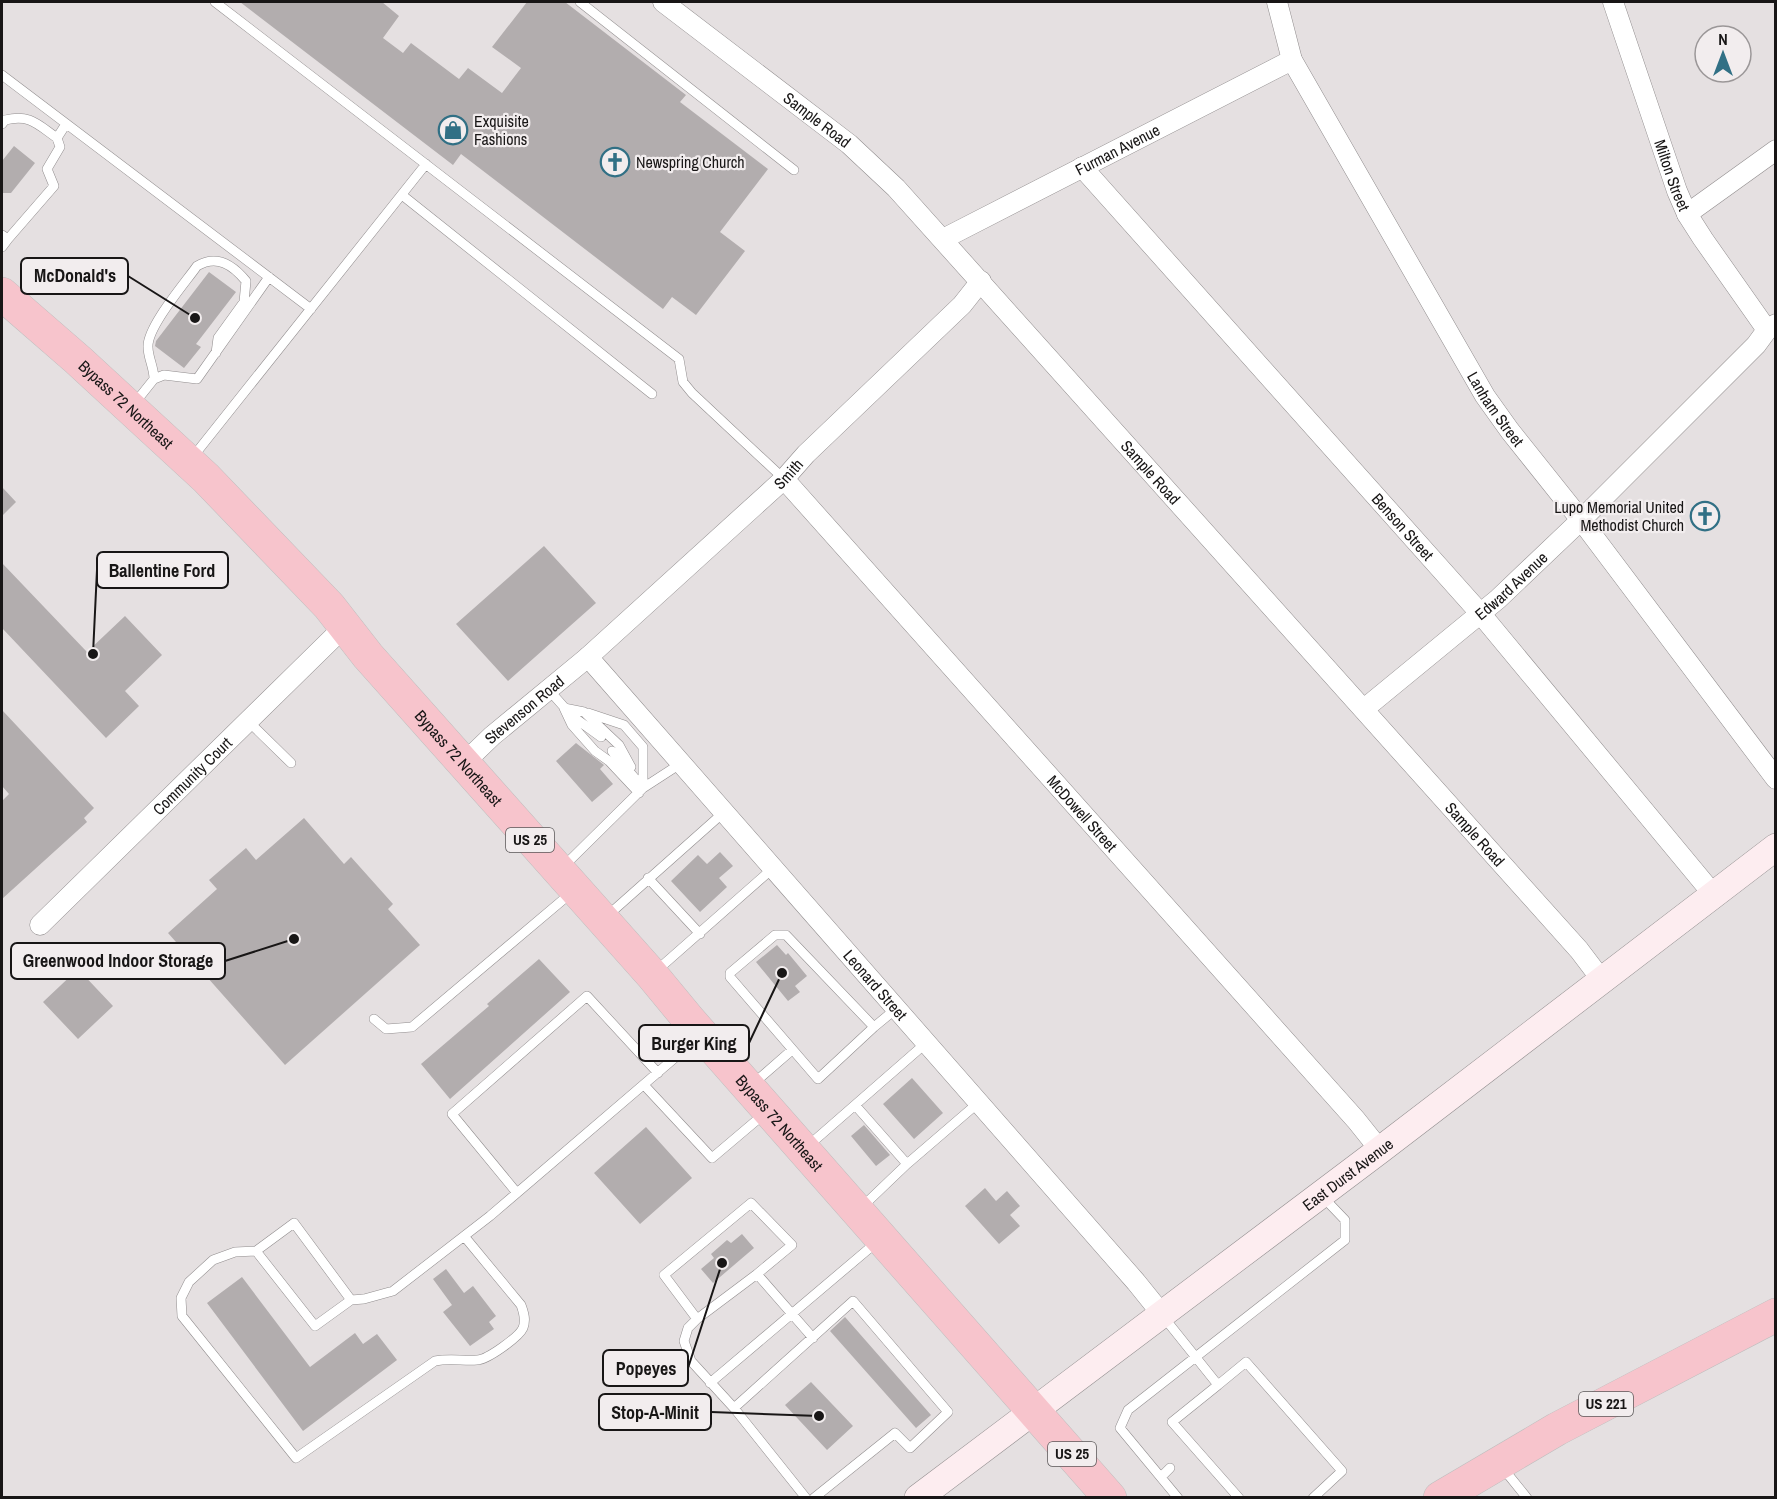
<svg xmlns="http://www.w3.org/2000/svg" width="1777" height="1499" viewBox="0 0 1777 1499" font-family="'Archivo Narrow',sans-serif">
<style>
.building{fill:#b2adae}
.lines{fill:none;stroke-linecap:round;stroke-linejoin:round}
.lane-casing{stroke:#918d8e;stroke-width:10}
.street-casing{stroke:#918d8e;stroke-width:21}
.secondary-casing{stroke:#918d8e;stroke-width:28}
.highway-casing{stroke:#bebebe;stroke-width:34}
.lane{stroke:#fff;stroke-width:9}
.street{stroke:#fff;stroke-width:20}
.secondary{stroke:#fdedf0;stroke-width:27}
.highway{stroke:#f7c4cc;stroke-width:33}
.labels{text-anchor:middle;stroke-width:4.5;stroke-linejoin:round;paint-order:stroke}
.shield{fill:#f2edee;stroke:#595657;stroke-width:1.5}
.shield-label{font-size:15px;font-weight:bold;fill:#181616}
.street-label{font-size:16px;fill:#181616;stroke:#f2edee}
.poi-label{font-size:16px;fill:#181616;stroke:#f2edee;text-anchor:start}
.leader{fill:none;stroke:#181616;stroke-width:2}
.callout-dot{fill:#181616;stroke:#f2edee;stroke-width:2}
.callout{fill:#f2edee;stroke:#181616;stroke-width:2}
.callout-label{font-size:18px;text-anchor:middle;font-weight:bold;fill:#181616}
</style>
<rect width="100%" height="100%" fill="#e5e0e1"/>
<path class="building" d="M240 2H382L399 16 383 38 403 53 411 43 459 79 468 68 502 93 521 68 492 47 527 2H565L686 95 680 102 768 169 720 232 745 251 696 315 672 297 663 309 461 154 453 165Z
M14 146 35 163 11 193H2V161Z
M209 272 236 292 196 344 201 347 184 368 155 346 156 341Z
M2 487 16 502 2 516Z
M544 546 596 603 508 681 456 624Z
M2 563 87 652 125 616 162 655 125 691 139 706 106 738 2 628Z
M2 710 94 808 84 818 87 822 2 899V801L9 794 2 786Z
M576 743 604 765 600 769 613 784 592 802 556 761Z
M304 818 344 864 351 857 393 904 388 909 420 945 285 1065 168 933 217 889 209 880 246 848 256 860Z
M720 852 733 866 719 878 727 887 700 912 671 881 698 855 707 864Z
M777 945 786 955 788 953 807 976 795 986 800 992 788 1001 756 962Z
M539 959 570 992 450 1099 421 1064 489 1006 487 1004Z
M78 969 113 1006 78 1039 43 1002Z
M912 1078 943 1113 914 1139 883 1104Z
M864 1125 890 1155 876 1166 851 1136Z
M646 1127 692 1178 640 1224 594 1173Z
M985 1188 996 1201 1007 1191 1020 1206 1010 1215 1020 1226 999 1244 965 1206Z
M742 1234 754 1248 713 1283 701 1269 714 1258 711 1254 727 1240 731 1243Z
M446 1269 464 1293 473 1286 496 1316 489 1322 494 1329 470 1346 443 1312 452 1305 433 1279Z
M242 1277 310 1367 355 1333 363 1344 377 1334 397 1360 303 1431 207 1303Z
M845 1317 931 1415 916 1428 830 1331Z
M811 1382 853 1426 827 1450 785 1405Z"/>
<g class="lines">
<g class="lane-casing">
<path id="lane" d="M215 2 679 359 683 382 692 393 784 479
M580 2 794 170
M2 75 311 309
M2 124 5 120C30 114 37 124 57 138L66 124
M402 195 652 394
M2 235 8 239 2 247
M8 239 54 186 47 169 60 147 57 138
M154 379C154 367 148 358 148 347 147 327 185 283 197 266 217 254 233 265 246 281L244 302 218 338 216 353
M134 404 154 379 164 375 197 379 269 277
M192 458 426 164
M548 689 572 716 601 737
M564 708 584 712 619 745 631 767
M564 708 572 725 595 751 609 761 639 793
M588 713 624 725 643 747V788
M248 721 291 763
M643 788 680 764
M564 866 643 788 612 751
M648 878 700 934
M606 917 723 813
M655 972 772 869
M374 1019 386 1029 412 1027 571 893
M874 1027 786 935H775L730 973V977L818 1079 874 1027 897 1008
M753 1084 792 1050
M644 1085 712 1158 764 1114
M855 1105 907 1164 862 1207
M808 1146 926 1043
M907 1164 978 1103
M517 1193 452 1114 587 996 658 1073
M751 1203 792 1245 757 1274 697 1319 664 1275Z
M256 1251 235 1252 213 1260 189 1282 181 1298 182 1316 296 1458 435 1361C449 1358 463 1361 477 1360 487 1360 519 1337 523 1328 526 1320 524 1313 521 1305L464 1236
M757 1274 813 1338
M351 1300 315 1326 256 1251 294 1223 351 1300 364 1299 393 1291 490 1216 698 1038
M1162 1315 1218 1385 1172 1422 1239 1498
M697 1319 688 1328 684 1341 691 1361 734 1408 806 1498
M710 1383 878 1241
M1218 1385 1246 1362 1342 1471 1313 1498
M734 1408 853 1301 948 1412 910 1448 895 1433 814 1498
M1502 1467 1527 1498
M1161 1477 1170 1468
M1178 1498 1120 1428 1128 1410 1345 1240V1220L1322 1196"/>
</g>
<g class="street-casing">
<g id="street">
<path id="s1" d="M663 2 849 144 896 188 1579 950 1601 979"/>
<path id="s2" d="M1277 2 1292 60 1485 396 1510 431 1581 520 1776 779"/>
<path id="s3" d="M1613 2 1677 191 1687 214 1703 239 1767 330"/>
<path id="s4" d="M1082 167 1480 613 1713 894"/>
<path d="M1687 214 1776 150"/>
<path id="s5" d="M943 239 1292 60"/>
<path id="s6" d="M784 479 1356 1120 1380 1150"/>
<path id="s7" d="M588 657 1136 1282 1161 1313"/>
<path id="s8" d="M1364 709 1498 599 1581 520 1756 345 1767 330 1776 324"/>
<path id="s9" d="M463 764 492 736 588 657 784 479 806 454 962 305 981 281"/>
<path id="s10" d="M40 925 345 626"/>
</g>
</g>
<g class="secondary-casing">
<g id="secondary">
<path id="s11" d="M918 1498 1380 1150 1776 847"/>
</g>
</g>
<g class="highway-casing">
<g id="highway">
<path id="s12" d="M2 294 78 360 206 478 329 606 368 656 652 975 690 1021 1110 1498"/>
<path d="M1440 1498 1557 1429 1776 1315"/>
</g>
</g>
<use href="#lane" class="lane"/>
<use href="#street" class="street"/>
<use href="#secondary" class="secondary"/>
<use href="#highway" class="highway"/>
</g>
<defs>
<g id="shop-ring" transform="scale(1.5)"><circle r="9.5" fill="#f2edee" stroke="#317085" stroke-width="1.5"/><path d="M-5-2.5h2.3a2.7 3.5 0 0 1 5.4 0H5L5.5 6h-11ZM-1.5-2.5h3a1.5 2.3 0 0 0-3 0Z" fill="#317085"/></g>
<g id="church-ring" transform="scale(1.5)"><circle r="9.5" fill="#f2edee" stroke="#317085" stroke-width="1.5"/><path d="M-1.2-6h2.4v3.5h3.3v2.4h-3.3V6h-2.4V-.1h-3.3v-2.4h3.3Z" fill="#317085"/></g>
</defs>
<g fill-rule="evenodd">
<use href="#shop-ring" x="453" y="130"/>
<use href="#church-ring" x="615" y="162"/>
<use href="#church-ring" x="1705" y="516"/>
</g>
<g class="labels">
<g class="shield">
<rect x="506" y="828" width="48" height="24" rx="4.5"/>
<rect x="1579" y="1392" width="54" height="24" rx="4.5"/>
<rect x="1048" y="1442" width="48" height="24" rx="4.5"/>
</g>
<g class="shield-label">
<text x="530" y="845">US 25</text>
<text x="1606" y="1409">US 221</text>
<text x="1072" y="1459">US 25</text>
</g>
<g class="street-label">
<text dy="6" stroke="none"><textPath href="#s1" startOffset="194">Sample Road</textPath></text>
<text dy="6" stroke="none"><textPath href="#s5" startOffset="196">Furman Avenue</textPath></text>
<text dy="6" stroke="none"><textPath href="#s3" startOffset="183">Milton Street</textPath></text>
<text dy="6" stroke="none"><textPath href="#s12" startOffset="166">Bypass 72 Northeast</textPath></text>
<text dy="6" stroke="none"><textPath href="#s2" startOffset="464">Lanham Street</textPath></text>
<text dy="6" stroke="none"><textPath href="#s1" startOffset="680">Sample Road</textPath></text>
<text dy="6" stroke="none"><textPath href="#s9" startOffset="436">Smith</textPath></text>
<text dy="6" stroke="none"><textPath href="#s4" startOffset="482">Benson Street</textPath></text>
<text dy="6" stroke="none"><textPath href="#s8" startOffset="192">Edward Avenue</textPath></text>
<text dy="6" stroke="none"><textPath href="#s9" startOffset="82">Stevenson Road</textPath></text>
<text dy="6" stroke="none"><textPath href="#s12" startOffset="652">Bypass 72 Northeast</textPath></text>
<text dy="6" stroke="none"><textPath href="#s10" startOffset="213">Community Court</textPath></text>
<text dy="6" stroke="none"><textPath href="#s6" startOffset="448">McDowell Street</textPath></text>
<text dy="6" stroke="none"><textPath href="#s1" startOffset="1166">Sample Road</textPath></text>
<text dy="6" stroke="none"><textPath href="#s7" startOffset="436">Leonard Street</textPath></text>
<text dy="6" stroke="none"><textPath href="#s12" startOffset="1138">Bypass 72 Northeast</textPath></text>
<text dy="6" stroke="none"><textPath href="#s11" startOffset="538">East Durst Avenue</textPath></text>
</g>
<g class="poi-label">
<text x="474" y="127">Exquisite<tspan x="474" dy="18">Fashions</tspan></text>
<text x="636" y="168">Newspring Church</text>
<text x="1684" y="513" text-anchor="end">Lupo Memorial United<tspan x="1684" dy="18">Methodist Church</tspan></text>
</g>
</g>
<path class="leader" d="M195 318L128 276M93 654L97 570M294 939L225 961M782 973L749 1043M722 1263L688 1368M819 1416L711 1412"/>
<g class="callout-dot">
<circle cx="195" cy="318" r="6"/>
<circle cx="93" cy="654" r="6"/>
<circle cx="294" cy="939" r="6"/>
<circle cx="782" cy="973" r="6"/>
<circle cx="722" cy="1263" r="6"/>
<circle cx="819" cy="1416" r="6"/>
</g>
<g class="callout">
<rect x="21" y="258" width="107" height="36" rx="6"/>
<rect x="97" y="552" width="131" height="36" rx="6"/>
<rect x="11" y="943" width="214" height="36" rx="6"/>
<rect x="639" y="1025" width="110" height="36" rx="6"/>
<rect x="603" y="1350" width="85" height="36" rx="6"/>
<rect x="599" y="1394" width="112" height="36" rx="6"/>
</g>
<g class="callout-label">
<text x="75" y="282">McDonald's</text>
<text x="162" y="577">Ballentine Ford</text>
<text x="118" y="967">Greenwood Indoor Storage</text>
<text x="694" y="1050">Burger King</text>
<text x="646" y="1375">Popeyes</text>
<text x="655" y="1419">Stop-A-Minit</text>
</g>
<rect width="1777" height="1499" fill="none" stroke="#181616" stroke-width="6"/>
<g transform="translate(1723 54)"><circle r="28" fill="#f2edee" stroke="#9b9798" stroke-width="1.5"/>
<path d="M0-4.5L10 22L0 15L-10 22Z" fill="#317085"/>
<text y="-9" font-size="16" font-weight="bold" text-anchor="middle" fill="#181616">N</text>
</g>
</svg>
